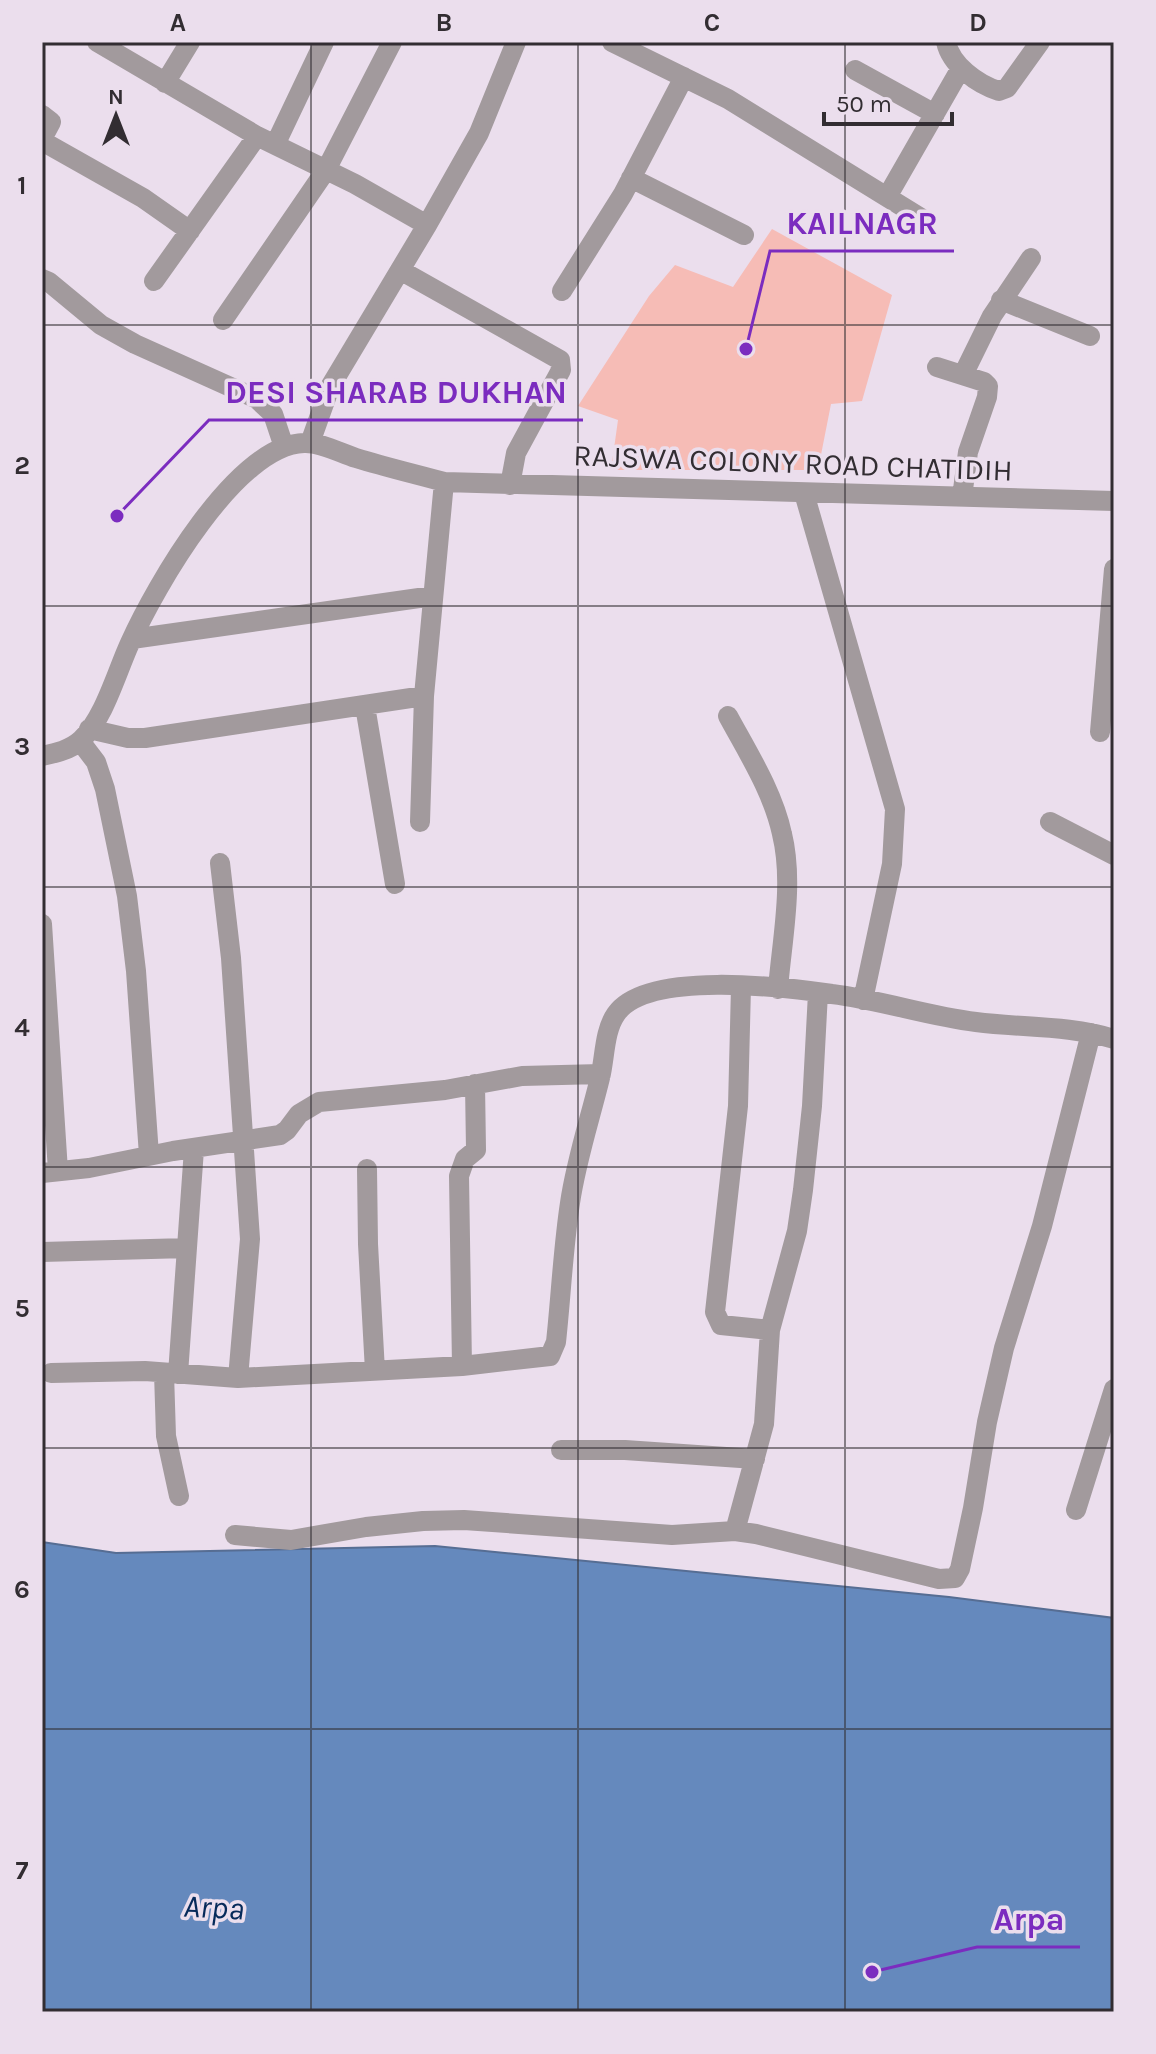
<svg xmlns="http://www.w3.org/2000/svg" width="1156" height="2054" viewBox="0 0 1156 2054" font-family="Karla,sans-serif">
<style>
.green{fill:#f6bcb6}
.water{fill:#6589bd;stroke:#566d93;stroke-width:2}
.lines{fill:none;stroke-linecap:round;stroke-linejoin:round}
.minor{stroke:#a29a9d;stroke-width:20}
.grid{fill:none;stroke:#322d32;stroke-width:2;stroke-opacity:0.55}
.labels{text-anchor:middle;stroke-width:7;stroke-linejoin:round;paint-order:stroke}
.street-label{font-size:30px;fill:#322d32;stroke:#ebdeed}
.water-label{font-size:32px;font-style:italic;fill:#062a5a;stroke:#ebdeed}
.leader{fill:none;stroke:#7b2cbf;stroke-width:3}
.callout-dot{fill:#7b2cbf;stroke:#ebdeed;stroke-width:3}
.callout-label{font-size:32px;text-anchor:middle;font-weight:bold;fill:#7b2cbf;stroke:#ebdeed;stroke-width:7;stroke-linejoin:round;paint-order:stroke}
.neatline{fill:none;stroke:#322d32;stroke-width:3}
.grid-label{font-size:26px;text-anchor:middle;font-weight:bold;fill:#322d32}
</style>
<rect width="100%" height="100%" fill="#ebdeed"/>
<path class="green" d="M772 229 892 295 862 401 831 404 818 470H611L618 420 578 406 649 296 675 265 733 287Z"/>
<path class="water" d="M42 1542 116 1553 435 1546 949 1597 1114 1618V2012H42Z"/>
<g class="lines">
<path class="minor" d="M97 42 257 136 355 184 427 225
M612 42 728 99 921 218
M946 42C951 65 977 84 999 91L1007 88 1040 42
M855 70 935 114
M165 83 190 42
M42 115 51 122 42 139
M42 141 143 198 190 231
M275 145 324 42
M631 178 744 235
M887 197 961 68
M400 270 560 360 561 370 516 453 510 485
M42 279 49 282 101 325 135 344 257 399 273 414 284 447
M154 281 257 136
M562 291 623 194 684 77
M1001 300 1090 336
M223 320 326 170 392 42
M937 367 984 382 988 386 987 397 968 452 962 497
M963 375 992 316 1031 258
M310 443 330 387 427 225 479 133 516 42
M804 493 895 809 892 864 863 1000
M132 639 433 596
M365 706 395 884
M728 716C748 753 773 792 782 834 794 883 782 939 778 989
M89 729 128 738H145L424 696
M1100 732 1114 569
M80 741 96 762 105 789 127 896 136 971 149 1155
M42 756C56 753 70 750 81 740 104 719 117 671 130 643 155 587 236 445 304 443 321 442 340 453 356 458 385 467 415 474 444 482L1114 501
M420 822 424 696 444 482
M1050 822 1114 855
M220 863 231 958 250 1239 238 1378
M42 924 58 1171
M741 987 738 1106 715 1312 721 1325 770 1330
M367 1169 368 1244 375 1371
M42 1173 89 1168 173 1151 280 1135 287 1130 299 1114 319 1102 445 1090 522 1076 601 1074
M42 1252 187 1248
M462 1366 459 1176 465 1159 476 1150 475 1084
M51 1373 145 1371 238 1378 462 1366 550 1356 556 1342C561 1296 563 1249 570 1203 576 1161 590 1119 600 1078 605 1058 604 1031 616 1014 646 970 784 987 832 994 881 1000 927 1016 976 1022 1023 1028 1068 1025 1114 1039
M164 1373 166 1436 179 1496
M178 1374 194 1149
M561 1450H625L755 1459
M1076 1510 1114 1389
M735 1531 764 1424 770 1330 797 1231 803 1190 812 1106 818 993
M235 1535 291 1540 366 1527 423 1521 464 1520 672 1535 735 1531 756 1534 939 1579 955 1578 960 1569 973 1508 987 1422 1004 1348 1042 1226 1091 1033"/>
</g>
<path class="grid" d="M311 42V2012M578 42V2012M845 42V2012M42 325H1114M42 606H1114M42 887H1114M42 1167H1114M42 1448H1114M42 1729H1114"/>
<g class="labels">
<g class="street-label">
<text transform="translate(793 463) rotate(2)" y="10">RAJSWA COLONY ROAD CHATIDIH</text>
</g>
<g class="water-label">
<text transform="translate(214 1907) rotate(3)" y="11">Arpa</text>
</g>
</g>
<path class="leader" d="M746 349L770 251H954M117 516L209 420H583M872 1972L977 1947H1080"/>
<g class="callout-dot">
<circle cx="746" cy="349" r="8"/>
<circle cx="117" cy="516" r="8"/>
<circle cx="872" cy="1972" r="8"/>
</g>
<g class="callout-label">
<text x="862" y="234">KAILNAGR</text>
<text x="396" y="403">DESI SHARAB DUKHAN</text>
<text x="1029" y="1930">Arpa</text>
</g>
<rect width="1156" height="2054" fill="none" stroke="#ebdeed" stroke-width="88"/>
<g transform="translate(116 116)" stroke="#ebdeed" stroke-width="6" paint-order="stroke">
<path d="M0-6L14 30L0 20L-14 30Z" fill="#322d32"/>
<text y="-12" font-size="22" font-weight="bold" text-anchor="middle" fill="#322d32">N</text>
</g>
<path d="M824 112v12h128v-12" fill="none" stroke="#322d32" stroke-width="4"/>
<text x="836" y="112" font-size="24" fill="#322d32" stroke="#ebdeed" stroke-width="6" paint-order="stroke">50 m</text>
<rect x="44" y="44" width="1068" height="1966" class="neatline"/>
<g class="grid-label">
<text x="178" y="31">A</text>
<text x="444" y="31">B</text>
<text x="712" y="31">C</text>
<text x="978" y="31">D</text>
<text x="22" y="194">1</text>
<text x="22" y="474">2</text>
<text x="22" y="755">3</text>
<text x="22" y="1036">4</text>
<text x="22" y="1317">5</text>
<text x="22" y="1598">6</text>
<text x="22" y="1879">7</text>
</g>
</svg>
